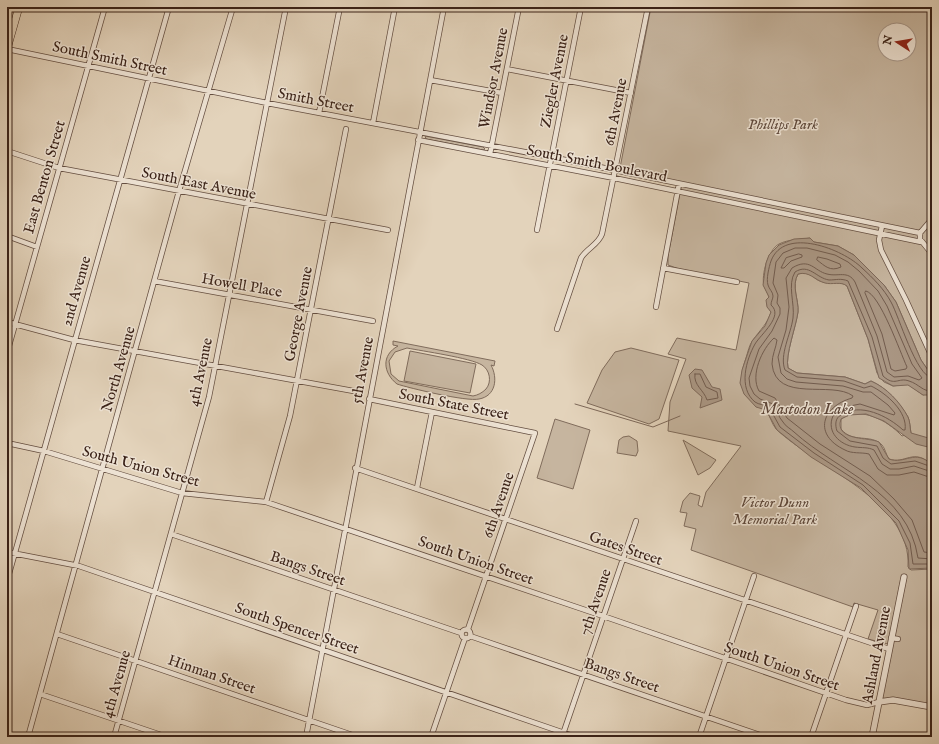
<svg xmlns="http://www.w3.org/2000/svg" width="939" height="744" viewBox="0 0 939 744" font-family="'IM FELL English',serif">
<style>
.green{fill:#c6b59f;stroke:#806c5c;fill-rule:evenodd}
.water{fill:#aa9784;stroke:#7d6859}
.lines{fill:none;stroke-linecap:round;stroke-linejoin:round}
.shore{stroke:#725c4e;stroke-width:1}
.stream{stroke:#7d6859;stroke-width:1}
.minor-casing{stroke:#644e41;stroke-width:6}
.tertiary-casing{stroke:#644e41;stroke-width:7}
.primary-casing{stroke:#3a2218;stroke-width:8}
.minor{stroke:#ede2d3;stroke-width:4.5}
.tertiary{stroke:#ede2d3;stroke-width:5.5}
.primary{stroke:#e3d3bb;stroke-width:7}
.labels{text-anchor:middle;stroke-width:3;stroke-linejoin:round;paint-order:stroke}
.street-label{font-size:15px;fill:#3a2218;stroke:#ede2d3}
.park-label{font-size:15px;font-style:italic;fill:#5d473a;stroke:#ede2d3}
.water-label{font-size:16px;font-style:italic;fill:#5c4538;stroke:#ede2d3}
</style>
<rect width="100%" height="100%" fill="#e3d3bb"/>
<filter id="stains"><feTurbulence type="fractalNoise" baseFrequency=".005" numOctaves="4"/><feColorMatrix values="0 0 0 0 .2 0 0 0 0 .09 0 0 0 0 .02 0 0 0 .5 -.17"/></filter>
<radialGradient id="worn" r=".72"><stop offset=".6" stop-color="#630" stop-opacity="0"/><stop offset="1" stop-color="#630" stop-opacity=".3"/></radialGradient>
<path class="green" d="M651 7H932V376L921 360 896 302 884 285 854 255 838 246 814 242 810 238C799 240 789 239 779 244 768 250 761 275 764 286 765 289 768 294 769 297L767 305 771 312C768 323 760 330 753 340 749 345 748 352 746 358 737 383 741 399 766 410 770 416 772 424 776 429 817 468 912 501 908 567L911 570 932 569V707L893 700 879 702 888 644 868 639 878 610 854 603 853 607 691 550 696 529 684 526 687 513 680 512 683 501 690 493 700 496 698 505 702 507 706 492 741 446 668 431 670 402 686 359 668 354 677 338 736 350 749 283 679 269 668 265V256L682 183 620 168ZM885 30H909V54H885Z
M425 136 483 147 485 149 483 150 426 139Z
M803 273 811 274C822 289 838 278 847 286L868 339 877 373 884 382 893 386 908 384 923 395 932 393V465C913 447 905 465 889 459 886 455 885 448 882 445 870 433 853 444 841 429V419C861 406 887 420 902 436L911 433C910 428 910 421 908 417 899 402 887 388 871 381L865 384 845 377 797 373 788 368C785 355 796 327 798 312 799 300 791 286 798 274Z
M393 341 495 361 494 366 491 365C498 378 496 396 479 399 467 402 409 388 397 384 383 373 381 355 398 346L393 345ZM407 348C422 351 471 358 482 365 490 370 492 382 486 389 482 393 478 395 473 396L399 381 391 374 389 361 395 352Z
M631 348 679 360 659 419 649 424 587 403 602 370 615 352Z
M410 351 476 364 470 393 404 381Z
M555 419 590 430 573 489 537 478Z
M629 436 637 441 638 451 636 456 617 453 619 440 623 437Z
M683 440 716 460 710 468 698 475Z"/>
<path class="water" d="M810 238 814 242 838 246 854 255 884 285 896 302 921 360 932 376V393L929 395H923L908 385 893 386 879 378 868 339 847 286C841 281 832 285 825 283 814 280 810 271 798 274 791 286 799 300 798 312 796 327 785 355 788 368L797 373 845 377 865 384 871 381C887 388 900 402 908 417 910 421 910 428 911 433L932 439V448L916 444 884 421 866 414 849 415 841 419 840 423C839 441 868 437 879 442L889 459C905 465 915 448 932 465V568L909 569 908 550 896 523 861 488 811 457 777 430 766 410 756 407 744 394 740 383 742 370 752 341 765 326 771 312 767 307 766 300 769 297 763 285 766 263 769 255 779 245 794 239Z
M695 369 702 370 712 387 720 389 722 400 700 408 702 397 692 388 689 375Z"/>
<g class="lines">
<path class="shore" d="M799 254 802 255V257L791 261 784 268H781L786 258Z
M818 257 827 259 840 264 841 267C830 272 825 266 817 260Z
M866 291C880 294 900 352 907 367L906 369 895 371 891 369 882 334 865 293Z
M695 374H700L706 387 717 392 718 398 707 400C704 390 693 385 695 374Z
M932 378C916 376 899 316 891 302 884 289 873 278 862 268 843 249 784 226 771 261 769 267 766 279 768 285 769 289 773 292 773 296 773 299 771 301 771 305 784 316 761 334 755 344 746 360 738 388 755 402 759 405 764 404 769 407L780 427 814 453 863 485 899 521 910 543 913 564H932
M932 391C923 392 919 384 909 381 898 377 895 387 883 376L872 337 848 281C841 278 836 280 829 280 816 278 809 263 795 272 787 285 795 303 793 318 791 334 779 355 785 370L797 377 844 381 864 388 871 386C886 393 908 412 905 430H903C888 416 860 402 841 415 835 418 835 425 837 431L850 441 877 446 883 458 891 464 915 461 932 467
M932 472 914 466 899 469H890L882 464 874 450C868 447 862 448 855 447 840 445 826 432 833 416L845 407 860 404 894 415 895 413 888 405 871 392H863L843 386 796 382 787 379 781 373 778 357 786 330 789 307 786 278 792 268C810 257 814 271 827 274 838 277 848 270 855 282L877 336 887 372 894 377 908 376 919 380 922 378 912 364 887 306 878 291 859 271 848 262 835 255 807 248H795L783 253 776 262 773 283 778 295 777 303 780 308V314L772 331 759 349 749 378 750 386 754 394 760 399 773 404C777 409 778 417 783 422 785 426 791 429 794 432 838 472 908 491 918 558L932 559
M932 478 914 472 899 475H887L878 469 869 454C861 452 852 454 845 450 813 435 821 407 852 398L853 396C832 380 776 404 772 364 772 355 776 348 777 340L774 338C762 349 750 375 759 391L775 398 787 418 820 444 870 476 894 499 912 520 924 552 932 553"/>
<path class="stream" d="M575 404 653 427 680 416"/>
<g class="minor-casing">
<path id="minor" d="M7 49 267 103 551 157 920 233
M507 69 631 93
M430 80 502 93
M319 113 340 7
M373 123 395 7
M418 140 614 178 921 242
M7 151 59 168 388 230
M490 154 519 7
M932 219 920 233V239L932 254
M882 226 879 240 881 250 906 300 932 357
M537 230 581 7
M7 236 37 247
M663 268 737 282
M154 281 373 321
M656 307 679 184
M7 322 74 340 359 392
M557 329 581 258C587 248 598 245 602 234L648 7
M7 353 105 7
M369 399 535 433 468 629
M7 443 44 451 182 493 266 502 603 616 846 700 867 705 879 702
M355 468 889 649
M417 488 432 412
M266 502 290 416 346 129
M171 534 461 633
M7 552 79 566 576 737
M7 581 169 7
M461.5 634a4.5 4.5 0 1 1 9 0a4.5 4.5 0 1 1-9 0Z
M57 634 358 737
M470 636 766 737
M891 638 898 639
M40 694 167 737
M28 737 179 191 233 7
M114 737 209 397 286 7
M306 737 444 7
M431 737 465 638
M562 737 636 521
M699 737 754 576
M811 737 856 606"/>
</g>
<g class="tertiary-casing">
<path id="tertiary" d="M879 702 893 700 932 707
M872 737 904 577"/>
</g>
<g class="primary-casing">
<path id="primary" d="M7 49 19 7"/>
</g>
<use href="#minor" class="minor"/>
<use href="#tertiary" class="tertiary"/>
<use href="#primary" class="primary"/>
</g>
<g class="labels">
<g class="street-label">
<text transform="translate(110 58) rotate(12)" y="5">South Smith Street</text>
<text transform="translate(493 78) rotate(-79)" y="5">Windsor Avenue</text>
<text transform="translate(554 81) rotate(-79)" y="5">Ziegler Avenue</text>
<text transform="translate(316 100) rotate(11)" y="5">Smith Street</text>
<text transform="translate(615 112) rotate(-79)" y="5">6th Avenue</text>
<text transform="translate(597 163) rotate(11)" y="5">South Smith Boulevard</text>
<text transform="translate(44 177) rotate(-74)" y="5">East Benton Street</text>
<text transform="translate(199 183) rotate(11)" y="5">South East Avenue</text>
<text transform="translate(242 285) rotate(10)" y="5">Howell Place</text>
<text transform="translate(76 291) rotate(-74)" y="5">2nd Avenue</text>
<text transform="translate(298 314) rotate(-79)" y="5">George Avenue</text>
<text transform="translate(118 369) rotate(-74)" y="5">North Avenue</text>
<text transform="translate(362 370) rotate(-79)" y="5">5th Avenue</text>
<text transform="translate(200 372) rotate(-78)" y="5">4th Avenue</text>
<text transform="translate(454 404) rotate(11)" y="5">South State Street</text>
<text transform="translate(141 466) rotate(15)" y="5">South Union Street</text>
<text transform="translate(498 505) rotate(-71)" y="5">6th Avenue</text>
<text transform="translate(626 548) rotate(19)" y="5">Gates Street</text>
<text transform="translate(476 560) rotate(19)" y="5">South Union Street</text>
<text transform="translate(308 568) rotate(19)" y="5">Bangs Street</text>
<text transform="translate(595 602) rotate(-71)" y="5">7th Avenue</text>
<text transform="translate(297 628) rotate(19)" y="5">South Spencer Street</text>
<text transform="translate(876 655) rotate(-79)" y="5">Ashland Avenue</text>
<text transform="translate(782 666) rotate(19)" y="5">South Union Street</text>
<text transform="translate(212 674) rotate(19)" y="5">Hinman Street</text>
<text transform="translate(622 675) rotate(19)" y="5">Bangs Street</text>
<text transform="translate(116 684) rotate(-74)" y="5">4th Avenue</text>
</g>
<g class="park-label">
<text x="783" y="129">Phillips Park</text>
<text x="775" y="507">Victor Dunn<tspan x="775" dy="17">Memorial Park</tspan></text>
</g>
<g class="water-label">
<text x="807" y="414">Mastodon Lake</text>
</g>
</g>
<rect width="939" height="744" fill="none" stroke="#e3d3bb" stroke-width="24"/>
<rect x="8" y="8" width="923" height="728" fill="none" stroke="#3a2218" stroke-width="2"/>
<rect x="12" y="12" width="915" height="720" fill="none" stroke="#3a2218"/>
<g transform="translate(897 42) rotate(282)"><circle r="19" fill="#ede2d3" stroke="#a59588"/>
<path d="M0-3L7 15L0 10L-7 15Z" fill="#8f2418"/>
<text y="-6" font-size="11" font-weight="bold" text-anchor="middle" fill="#3a2218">N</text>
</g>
<rect width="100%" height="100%" filter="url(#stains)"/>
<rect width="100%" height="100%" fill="url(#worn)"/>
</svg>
